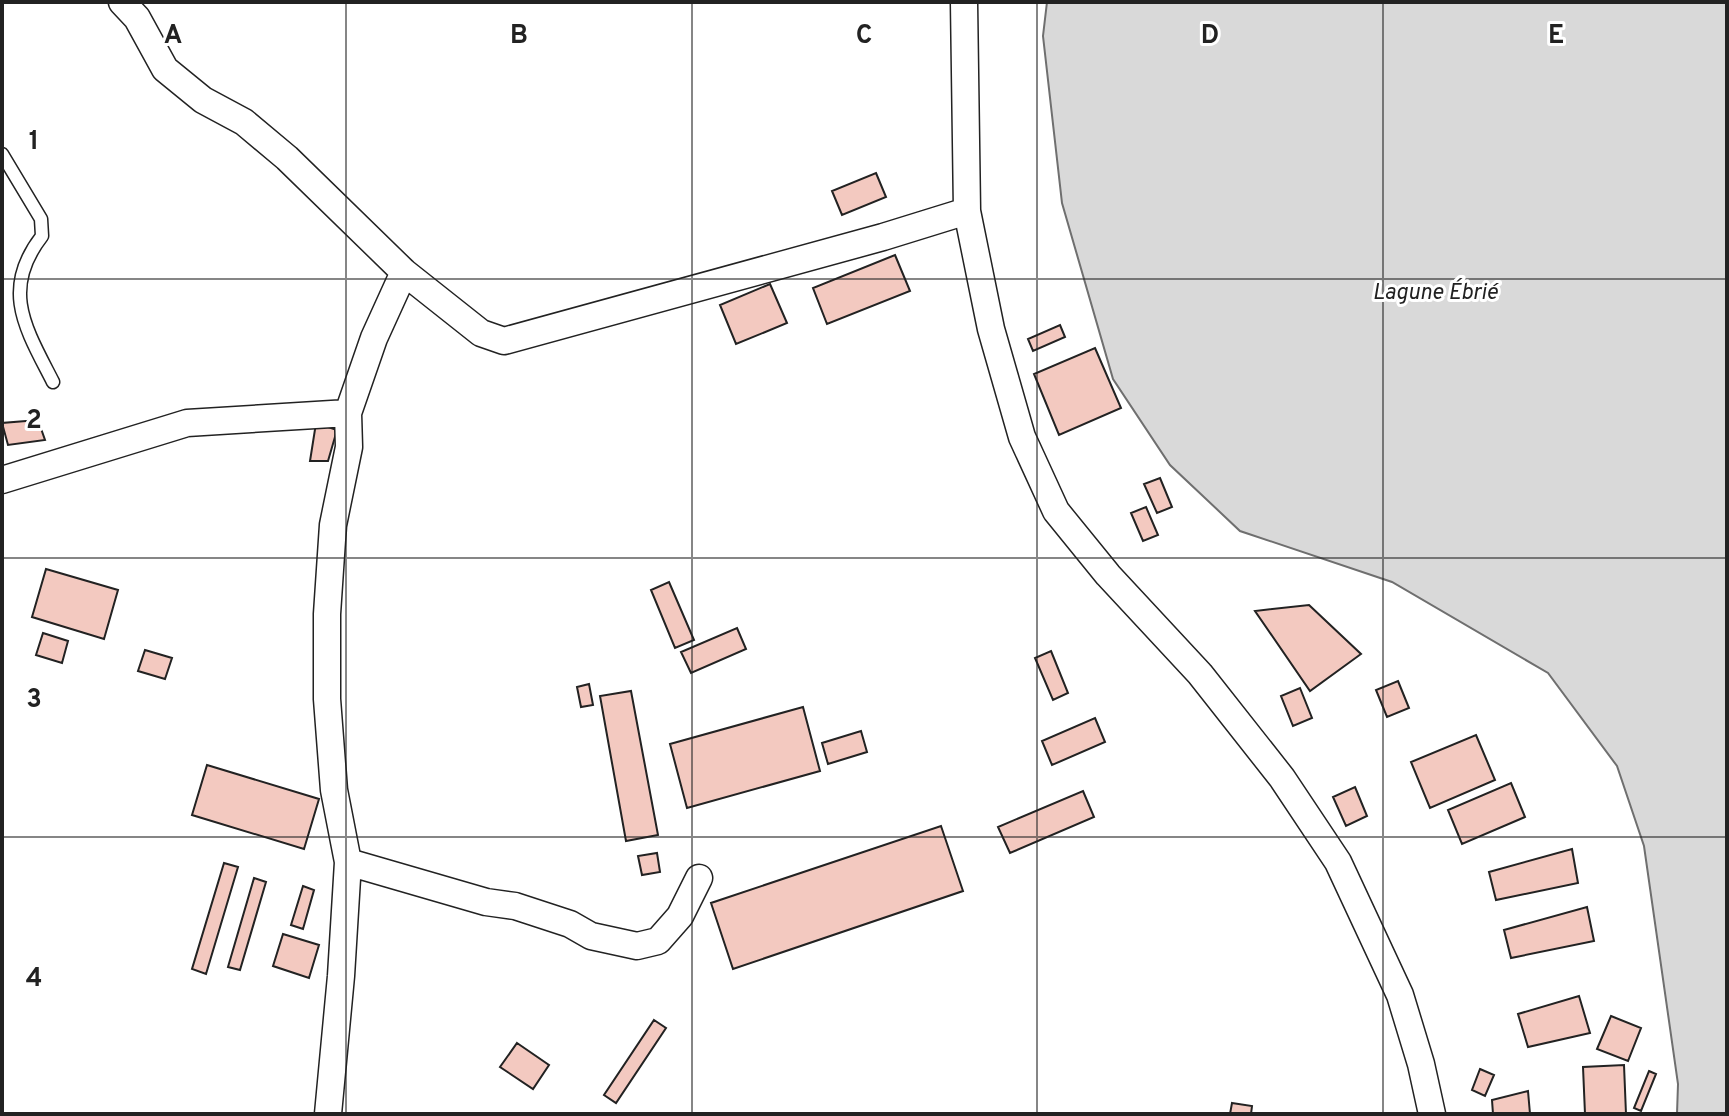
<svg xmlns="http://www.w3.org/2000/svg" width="1729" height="1116" viewBox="0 0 1729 1116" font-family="Overpass,sans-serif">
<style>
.water{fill:#d9d9d9;stroke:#6f6f6f;stroke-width:2}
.building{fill:#f3c9c0;stroke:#222;stroke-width:2}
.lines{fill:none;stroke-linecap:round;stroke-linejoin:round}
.service-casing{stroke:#222;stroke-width:15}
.minor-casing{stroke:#222;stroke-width:29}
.service{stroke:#fff;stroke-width:12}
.minor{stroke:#fff;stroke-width:26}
.grid{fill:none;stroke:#222;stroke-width:2;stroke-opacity:0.55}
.labels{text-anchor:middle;stroke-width:6;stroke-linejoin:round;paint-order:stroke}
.water-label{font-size:22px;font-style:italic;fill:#222;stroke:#fff}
.grid-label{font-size:26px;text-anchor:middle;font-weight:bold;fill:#222;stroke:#fff;stroke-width:6;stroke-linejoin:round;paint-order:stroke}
</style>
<rect width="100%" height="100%" fill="#fff"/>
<path class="water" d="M1047 2H1727V1114H1677L1678 1084 1644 846 1617 766 1548 673 1392 582 1240 531 1170 465 1113 379 1062 203 1043 36Z"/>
<path class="building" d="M876 173 886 197 842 215 832 191Z
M895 255 910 291 827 324 813 288Z
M770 284 787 323 736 344 720 305Z
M1060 325 1065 337 1033 351 1028 339Z
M1095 348 1121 408 1059 435 1034 374Z
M38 420 45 440 8 445 2 423Z
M316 423 337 430 328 461H310Z
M1160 478 1172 507 1157 513 1144 484Z
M1146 507 1158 535 1143 541 1131 513Z
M46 569 118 590 104 639 32 617Z
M669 582 694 640 675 648 651 590Z
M1309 605 1361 654 1310 691 1255 611Z
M737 628 746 649 691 673 681 652Z
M43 633 68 641 62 663 36 655Z
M145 650 172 658 165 679 138 671Z
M1051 651 1068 693 1053 700 1035 658Z
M1398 681 1409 708 1387 717 1376 690Z
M589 684 593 705 581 707 577 687Z
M1300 688 1312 718 1293 726 1281 696Z
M631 691 658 835 626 841 600 696Z
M803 707 820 771 687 808 670 744Z
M1095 718 1105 742 1052 765 1042 741Z
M861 731 867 752 828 764 822 743Z
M1476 735 1495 780 1430 808 1411 762Z
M207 765 319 799 304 849 192 815Z
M1511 783 1525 817 1462 844 1448 810Z
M1355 787 1367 816 1346 826 1333 797Z
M1083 791 1094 817 1010 853 998 827Z
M941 826 963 891 733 969 711 903Z
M1572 849 1578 883 1496 900 1489 872Z
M657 853 660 872 642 875 638 856Z
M224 863 238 867 206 974 192 969Z
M254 878 266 882 240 970 228 967Z
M303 886 314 890 303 929 291 925Z
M1587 907 1594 941 1511 958 1504 930Z
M283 934 319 945 309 978 273 966Z
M1579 996 1590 1033 1528 1047 1518 1014Z
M1611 1016 1641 1028 1628 1061 1597 1049Z
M654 1020 666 1028 616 1103 604 1095Z
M517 1043 549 1065 533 1089 500 1067Z
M1624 1065 1626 1114H1585L1583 1067Z
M1480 1069 1494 1075 1485 1096 1472 1090Z
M1649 1071 1656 1074 1641 1111 1634 1108Z
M1528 1091 1530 1114H1493L1492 1100Z
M1232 1103 1252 1106 1251 1114H1230Z"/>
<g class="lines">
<g class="service-casing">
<path id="service" d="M2 154 41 219 42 236C0 290 26 329 53 382"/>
</g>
<g class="minor-casing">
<path id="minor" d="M122 2 137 18 165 69 203 100 244 122 287 158 404 272 481 333 504 341 883 237 967 211
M964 2 967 211 991 329 1022 437 1056 511 1108 575 1200 674 1282 778 1338 862 1400 995 1421 1064 1432 1114
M2 480 187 423 348 413
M348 862 486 902 515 906 570 924 591 936 637 946 658 941 680 916 699 878
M328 1114 341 976 348 862 334 790 327 699V614L333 525 349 447 348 413 374 338 404 272"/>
</g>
<use href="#service" class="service"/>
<use href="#minor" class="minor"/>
</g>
<path class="grid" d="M346 2V1114M692 2V1114M1037 2V1114M1383 2V1114M2 279H1727M2 558H1727M2 837H1727"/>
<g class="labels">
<g class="water-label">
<text x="1435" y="299">Lagune Ébrié</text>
</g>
</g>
<g class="grid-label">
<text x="173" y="43">A</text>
<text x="519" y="43">B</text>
<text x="864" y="43">C</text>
<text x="1210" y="43">D</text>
<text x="1556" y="43">E</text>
<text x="34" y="149">1</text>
<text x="34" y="428">2</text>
<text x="34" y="707">3</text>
<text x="34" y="986">4</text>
</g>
<rect width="1729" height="1116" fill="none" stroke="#222222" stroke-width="8"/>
</svg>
